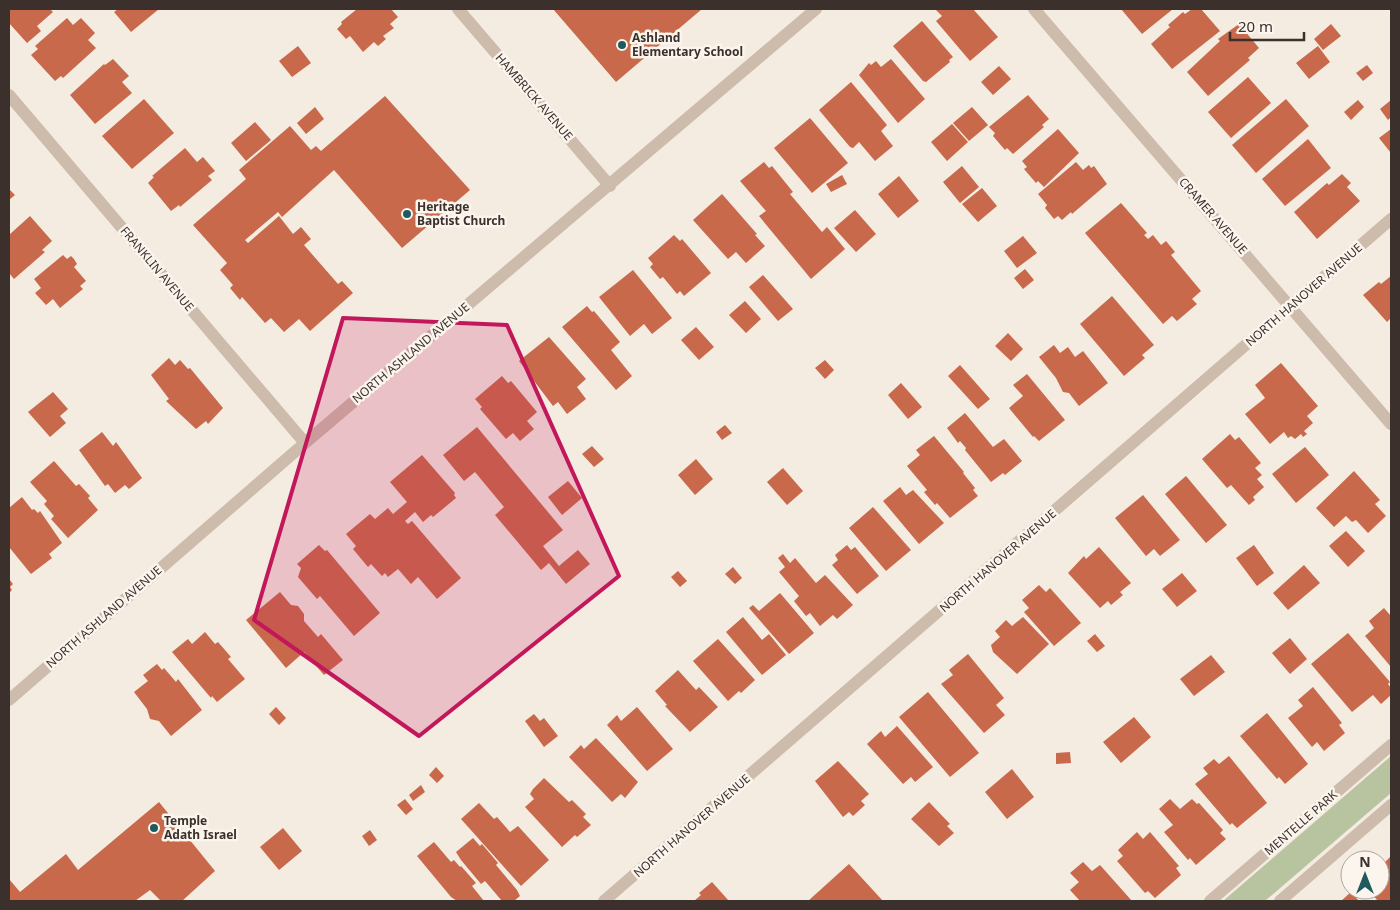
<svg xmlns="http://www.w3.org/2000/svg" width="1400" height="910" viewBox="0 0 1400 910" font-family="'Noto Sans',sans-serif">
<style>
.green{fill:#b8c4a0}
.building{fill:#c8694b}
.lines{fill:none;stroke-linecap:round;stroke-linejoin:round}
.minor{stroke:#cdbbac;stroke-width:12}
.marked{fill:#c2185b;fill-opacity:0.2;stroke:#c2185b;stroke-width:4;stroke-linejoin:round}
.poi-dot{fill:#1f5a5e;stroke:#fbf5ee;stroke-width:2}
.labels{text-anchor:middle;stroke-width:5;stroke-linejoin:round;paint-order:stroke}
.poi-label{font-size:12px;font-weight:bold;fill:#3b302b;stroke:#fbf5ee;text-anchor:start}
.street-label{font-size:12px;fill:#3b302b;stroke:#fbf5ee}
</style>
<rect width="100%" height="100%" fill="#f4ebe1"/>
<path class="green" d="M1391 756V793L1265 901H1223Z"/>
<path class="building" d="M9 9H50L53 12 37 26 41 31 27 43 9 23Z
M118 9H159L131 32 114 12Z
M357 9H391L398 17 390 24 394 28 383 36 386 39 378 46 374 42 363 52 350 36 346 39 337 29 342 24 341 22Z
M553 9H702L616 82Z
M938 9H973L998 37 970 61 936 21 942 16 936 10Z
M1121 9H1173L1142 34Z
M1192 9H1201L1220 31 1172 69 1151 44 1170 27 1168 25 1183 12 1185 14Z
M67 18 73 25 81 18 95 33 88 40 96 48 63 78 61 76 55 81 31 55 38 49 35 46Z
M922 21 953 57 949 60 950 62 926 82 923 81 893 46Z
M1239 24 1259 48 1248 58 1250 60 1208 96 1187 72 1220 41 1218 39Z
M1331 24 1341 36 1323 50 1314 39Z
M298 46 311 63 292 77 279 61Z
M1318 46 1330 62 1309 79 1296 63Z
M113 59 129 76 122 82 132 93 95 124 70 95 104 64 105 65Z
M891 59 925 99 898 123 859 75 869 63 871 65 876 61 881 67Z
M1367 65 1373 73 1363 81 1356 73Z
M999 66 1011 79 993 95 981 82Z
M1248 77 1271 103 1231 138 1208 112Z
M851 82 887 125 881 131 893 146 875 161 859 142 853 148 850 147 819 110Z
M1028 95 1049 119 1042 125 1044 127 1013 154 1007 148 1005 150 993 136 995 133 989 127Z
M385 96 470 190 402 248 334 170 282 217 278 212 245 240 248 243 279 216 293 234 301 227 311 239 304 245 338 284 342 281 353 293 310 331 299 319 284 332 271 318 265 323 242 297 240 300 230 288 233 285 220 270 227 263 193 225 246 179 239 170 290 126 311 150 316 146 321 151Z
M144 99 174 133 132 169 102 136Z
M1286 99 1309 126 1256 173 1232 145Z
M1358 100 1364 107 1351 120 1344 112Z
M1391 100V117L1388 120 1380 109Z
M315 107 324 119 306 134 297 123Z
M972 107 988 125 969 141 953 123Z
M810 118 848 163 812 193 774 148Z
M255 122 271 140 246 161 231 143Z
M952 124 968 142 947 161 931 142Z
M1058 129 1079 153 1044 187 1038 181 1036 183 1024 169 1027 167 1022 161Z
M1391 129V153L1379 138Z
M1308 139 1331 168 1285 206 1262 179Z
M185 148 197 162 203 157 215 171 208 176 212 180 180 207 179 205 171 211 148 183 154 177 152 176Z
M764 162 769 168 772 166 793 192 790 194 822 232 827 227 845 249 811 279 759 216 766 211 740 181Z
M1076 162 1083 170 1089 165 1091 168 1094 166 1107 184 1072 214 1071 212 1062 220 1058 216 1054 219 1045 208 1047 205 1038 194Z
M962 166 979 187 960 203 943 182Z
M1342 174 1351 183 1347 187 1360 201 1317 239 1294 212 1327 183 1329 185Z
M842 175 847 184 831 192 826 184Z
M899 176 919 201 898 218 878 194Z
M982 188 997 206 978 222 962 204Z
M9 189 15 195 9 200Z
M722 194 757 234 755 235 765 246 746 263 736 252 728 259 693 220Z
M1121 203 1147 233 1144 235 1148 239 1153 235 1161 245 1166 241 1175 252 1171 255 1201 291 1192 299 1197 304 1177 321 1172 316 1163 324 1085 233Z
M855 210 876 234 856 252 834 228Z
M30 216 52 241 42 250 45 252 14 279 9 273V235Z
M674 235 680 241 682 239 711 273 684 296 680 291 677 294 663 277 660 279 650 267 653 264 648 258Z
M1023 236 1037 253 1017 268 1004 251Z
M63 255 67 259 71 256 74 259 77 264 74 267 86 281 80 286 83 289 60 308 53 299 46 305 35 293 41 288 34 279Z
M1025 269 1034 280 1023 289 1014 278Z
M633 270 672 318 652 334 644 324 630 336 599 297Z
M763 275 793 309 778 321 749 287Z
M1391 276V318L1387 322 1363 295 1379 282 1381 284Z
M1112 296 1154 345 1142 355 1145 358 1124 376 1080 324Z
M745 301 761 319 746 333 729 315Z
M587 306 592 312 594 311 620 342 611 350 632 376 616 390 562 327Z
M696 327 714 347 699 360 681 340Z
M1008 333 1023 349 1011 361 995 346Z
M549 337 586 379 577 387 586 399 567 414 558 402 553 406 519 361Z
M1054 345 1060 353 1068 347 1075 357 1083 351 1108 383 1079 406 1069 393 1063 392 1056 378 1039 357Z
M169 358 175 365 180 360 188 369 190 368 223 408 208 424 206 421 196 429 166 401 169 399 151 375Z
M825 360 834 370 825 379 815 368Z
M1281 363 1318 406 1307 416 1313 423 1304 431 1307 434 1303 437 1301 434 1295 439 1291 436 1288 438 1284 432 1270 444 1245 414 1265 398 1255 385Z
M960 365 990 399 978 409 948 376Z
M1027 374 1065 420 1039 441 1034 436 1033 437 1009 408 1023 396 1013 385Z
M502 376 508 383 511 381 537 412 527 421 534 429 520 441 513 433 506 439 480 409 482 407 475 399Z
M901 383 922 407 908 419 888 395Z
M53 392 68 409 60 416 66 423 50 437 28 412Z
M965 413 993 447 1004 439 1022 461 1005 475 1003 473 991 482 965 450 966 448 960 441 958 443 947 428Z
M725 425 732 433 722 440 716 432Z
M477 427 563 530 543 546 559 566 578 550 590 564 566 584 549 563 541 570 495 515 504 507 475 472 464 481 443 455Z
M102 432 113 446 116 442 142 478 129 489 125 485 115 493 108 484 105 486 79 450Z
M1230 434 1235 440 1239 437 1261 463 1255 468 1262 475 1257 479 1264 487 1253 497 1255 500 1249 505 1231 485 1227 488 1202 459Z
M934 436 964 472 963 473 975 488 973 490 978 496 950 518 937 503 935 505 924 492 927 490 907 466 920 455 916 450Z
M592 446 604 459 594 467 582 454Z
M1305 447 1329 475 1296 503 1272 474Z
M422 455 455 493 454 495 456 498 433 517 431 515 423 522 415 512 405 521 408 524 412 521 461 578 437 599 418 577 411 584 398 569 388 577 385 573 382 576 371 564 368 567 353 549 356 546 346 534 370 514 375 519 388 508 393 514 407 502 390 482Z
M696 459 713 479 695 495 678 475Z
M54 461 76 486 79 484 90 496 88 498 98 510 68 538 51 519 54 516 44 504 47 501 30 482Z
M783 468 803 491 787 505 767 482Z
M1354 471 1380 500 1375 504 1386 516 1368 533 1356 520 1352 522 1346 516 1334 527 1316 508Z
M1186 476 1227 525 1206 543 1165 494Z
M568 481 582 498 562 515 548 497Z
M900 487 906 495 913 490 944 523 919 544 883 501Z
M1143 495 1180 540 1160 556 1154 549 1146 556 1115 518Z
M22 497 32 510 34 509 38 513 40 511 62 543 49 554 52 558 31 574 9 547V508Z
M873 507 911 550 886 571 849 528Z
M1346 531 1365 551 1348 567 1329 546Z
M319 545 325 551 327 550 380 613 354 636 320 596 317 599 298 577 301 568 297 564Z
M847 545 851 550 855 547 879 576 857 594 832 565 838 560 835 555Z
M1254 545 1274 573 1257 586 1236 558Z
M1099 547 1131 583 1120 592 1123 595 1111 605 1108 601 1100 608 1068 573 1084 556 1086 559Z
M783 554 790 563 795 558 816 583 825 575 853 605 837 619 833 615 820 626 810 613 806 616 794 601 799 596 779 572 785 567 778 558Z
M1304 565 1320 583 1288 610 1273 593Z
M733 567 742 578 735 584 725 574Z
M678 571 687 581 680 587 671 577Z
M1182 573 1197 591 1177 607 1162 589Z
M9 579 13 584 10 587 12 590 9 593Z
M1039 585 1046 592 1050 588 1081 623 1054 646 1024 612 1029 608 1022 600Z
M280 592 291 605 298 606 304 614V621L318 637 321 634 343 660 324 675 304 652 286 668 246 620Z
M780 593 814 633 789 654 749 608 753 605 759 611Z
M1384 608 1390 615 1391 614V667L1365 636 1374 628 1369 621Z
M743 617 762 640 769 634 786 655 762 675 726 632Z
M1023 617 1049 644 1017 674 993 652 991 645 1000 637 995 631 1006 620 1012 626Z
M205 632 215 644 218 642 231 657 228 659 245 679 217 702 212 696 211 698 172 652 188 639 192 644Z
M1348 633 1390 682 1388 684 1391 688V695L1381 704 1373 695 1352 712 1311 664Z
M1095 634 1105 646 1097 652 1087 641Z
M1290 638 1307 659 1290 674 1272 653Z
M718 639 755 680 741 693 739 691 728 701 693 661Z
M968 654 1004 698 996 705 1005 715 984 733 941 684 953 675 949 670Z
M1211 655 1225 672 1194 696 1180 679Z
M157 664 162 670 164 668 176 682 178 679 202 710 171 736 159 721 150 719 147 709 134 692 148 681 143 675Z
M678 670 696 690 699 687 718 707 690 732 665 706 667 705 655 691Z
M1313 687 1342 723 1339 725 1345 733 1324 751 1317 742 1312 747 1288 718 1303 706 1298 700Z
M928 692 979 753 950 777 899 717Z
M276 707 286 718 279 725 269 714Z
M637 707 673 749 647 771 607 725 617 715 621 721Z
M1267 713 1308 764 1285 784 1279 777 1277 779 1240 736Z
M534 714 540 721 544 718 558 736 544 747 525 721Z
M1134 717 1151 737 1121 763 1103 742Z
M897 726 933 767 915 782 911 777 903 784 867 744 881 731 885 737Z
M596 738 638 782 625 798 621 794 612 802 569 757 581 745 584 749Z
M1070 752 1071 763 1056 764V753Z
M1229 756 1267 803 1237 828 1232 823 1230 825 1195 784 1208 774 1203 768 1214 759 1219 764Z
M838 761 869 794 861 801 865 805 853 816 849 812 843 817 815 781Z
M436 767 444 776 437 783 429 775Z
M1012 769 1034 797 1007 819 985 792Z
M544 778 569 802 572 800 586 814 583 817 591 825 577 837 575 835 562 847 525 807 534 799 530 794 533 789Z
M421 785 425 792 413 801 409 795Z
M405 799 413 809 406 815 397 805Z
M1170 799 1180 809 1192 799 1197 804 1199 803 1223 830 1220 833 1226 839 1196 865 1190 858 1188 860 1164 832 1173 825 1159 809Z
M159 802 215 871 182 901H161L150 890 135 901H9V879L20 892 66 854 78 870Z
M929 802 950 824 947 826 954 833 939 846 911 819Z
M479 803 494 819 497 817 510 832 518 826 549 860 521 886 461 819Z
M283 828 302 851 279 870 260 847Z
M370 830 377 840 369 846 362 836Z
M1137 832 1143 839 1150 832 1179 866 1176 868 1181 875 1155 898 1148 891 1145 893 1117 861 1123 856 1118 850Z
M473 838 480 846 482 844 498 863 496 865 517 890 520 896 514 901H502L485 881 481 884 461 860 456 852Z
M434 842 451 862 454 860 460 867 461 866 476 883 472 886 484 901H457L451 897 417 856Z
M1391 856V901H1378L1368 890H1380V867Z
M1083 862 1092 871 1100 865 1132 901H1080L1070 890 1079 882 1070 873Z
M849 864 883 901H808Z
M712 882 729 901H694L701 895 699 893Z
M1351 892 1359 901H1341Z"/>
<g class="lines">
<path class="minor" d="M458 9 610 186
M1034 9 1391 424
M9 95 305 443
M9 700 305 443 816 9
M604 901 1391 219
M1210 901 1391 745
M1280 901 1391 805"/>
</g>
<path class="marked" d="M343 318 507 325 619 576 419 736 254 620Z"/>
<g class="poi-dot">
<circle cx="622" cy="45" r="5"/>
<circle cx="407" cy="214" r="5"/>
<circle cx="154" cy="828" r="5"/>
</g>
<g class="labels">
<g class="poi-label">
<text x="632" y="42">Ashland<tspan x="632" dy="14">Elementary School</tspan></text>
<text x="417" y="211">Heritage<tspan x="417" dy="14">Baptist Church</tspan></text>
<text x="164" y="825">Temple<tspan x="164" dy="14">Adath Israel</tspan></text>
</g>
<g class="street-label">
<text transform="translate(534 97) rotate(49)" y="4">HAMBRICK AVENUE</text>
<text transform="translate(1213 216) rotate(49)" y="4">CRAMER AVENUE</text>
<text transform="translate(157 269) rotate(50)" y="4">FRANKLIN AVENUE</text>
<text transform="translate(1304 295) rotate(-41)" y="4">NORTH HANOVER AVENUE</text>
<text transform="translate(411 353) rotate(-40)" y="4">NORTH ASHLAND AVENUE</text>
<text transform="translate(998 561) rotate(-41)" y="4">NORTH HANOVER AVENUE</text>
<text transform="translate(104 617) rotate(-41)" y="4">NORTH ASHLAND AVENUE</text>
<text transform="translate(1301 823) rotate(-41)" y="4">MENTELLE PARK</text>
<text transform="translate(692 826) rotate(-41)" y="4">NORTH HANOVER AVENUE</text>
</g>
</g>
<rect width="1400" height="910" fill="none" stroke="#3b302b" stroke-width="20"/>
<g transform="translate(1365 875)"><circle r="24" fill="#fbf5ee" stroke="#aea6a0"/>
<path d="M0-4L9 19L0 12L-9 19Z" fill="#1f5a5e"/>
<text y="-8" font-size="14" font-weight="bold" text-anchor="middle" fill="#3b302b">N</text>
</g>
<path d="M1230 32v8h74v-8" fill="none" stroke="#3b302b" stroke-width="2.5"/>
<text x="1238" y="32" font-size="15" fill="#3b302b" stroke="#fbf5ee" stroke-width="4" paint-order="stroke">20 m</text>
</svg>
